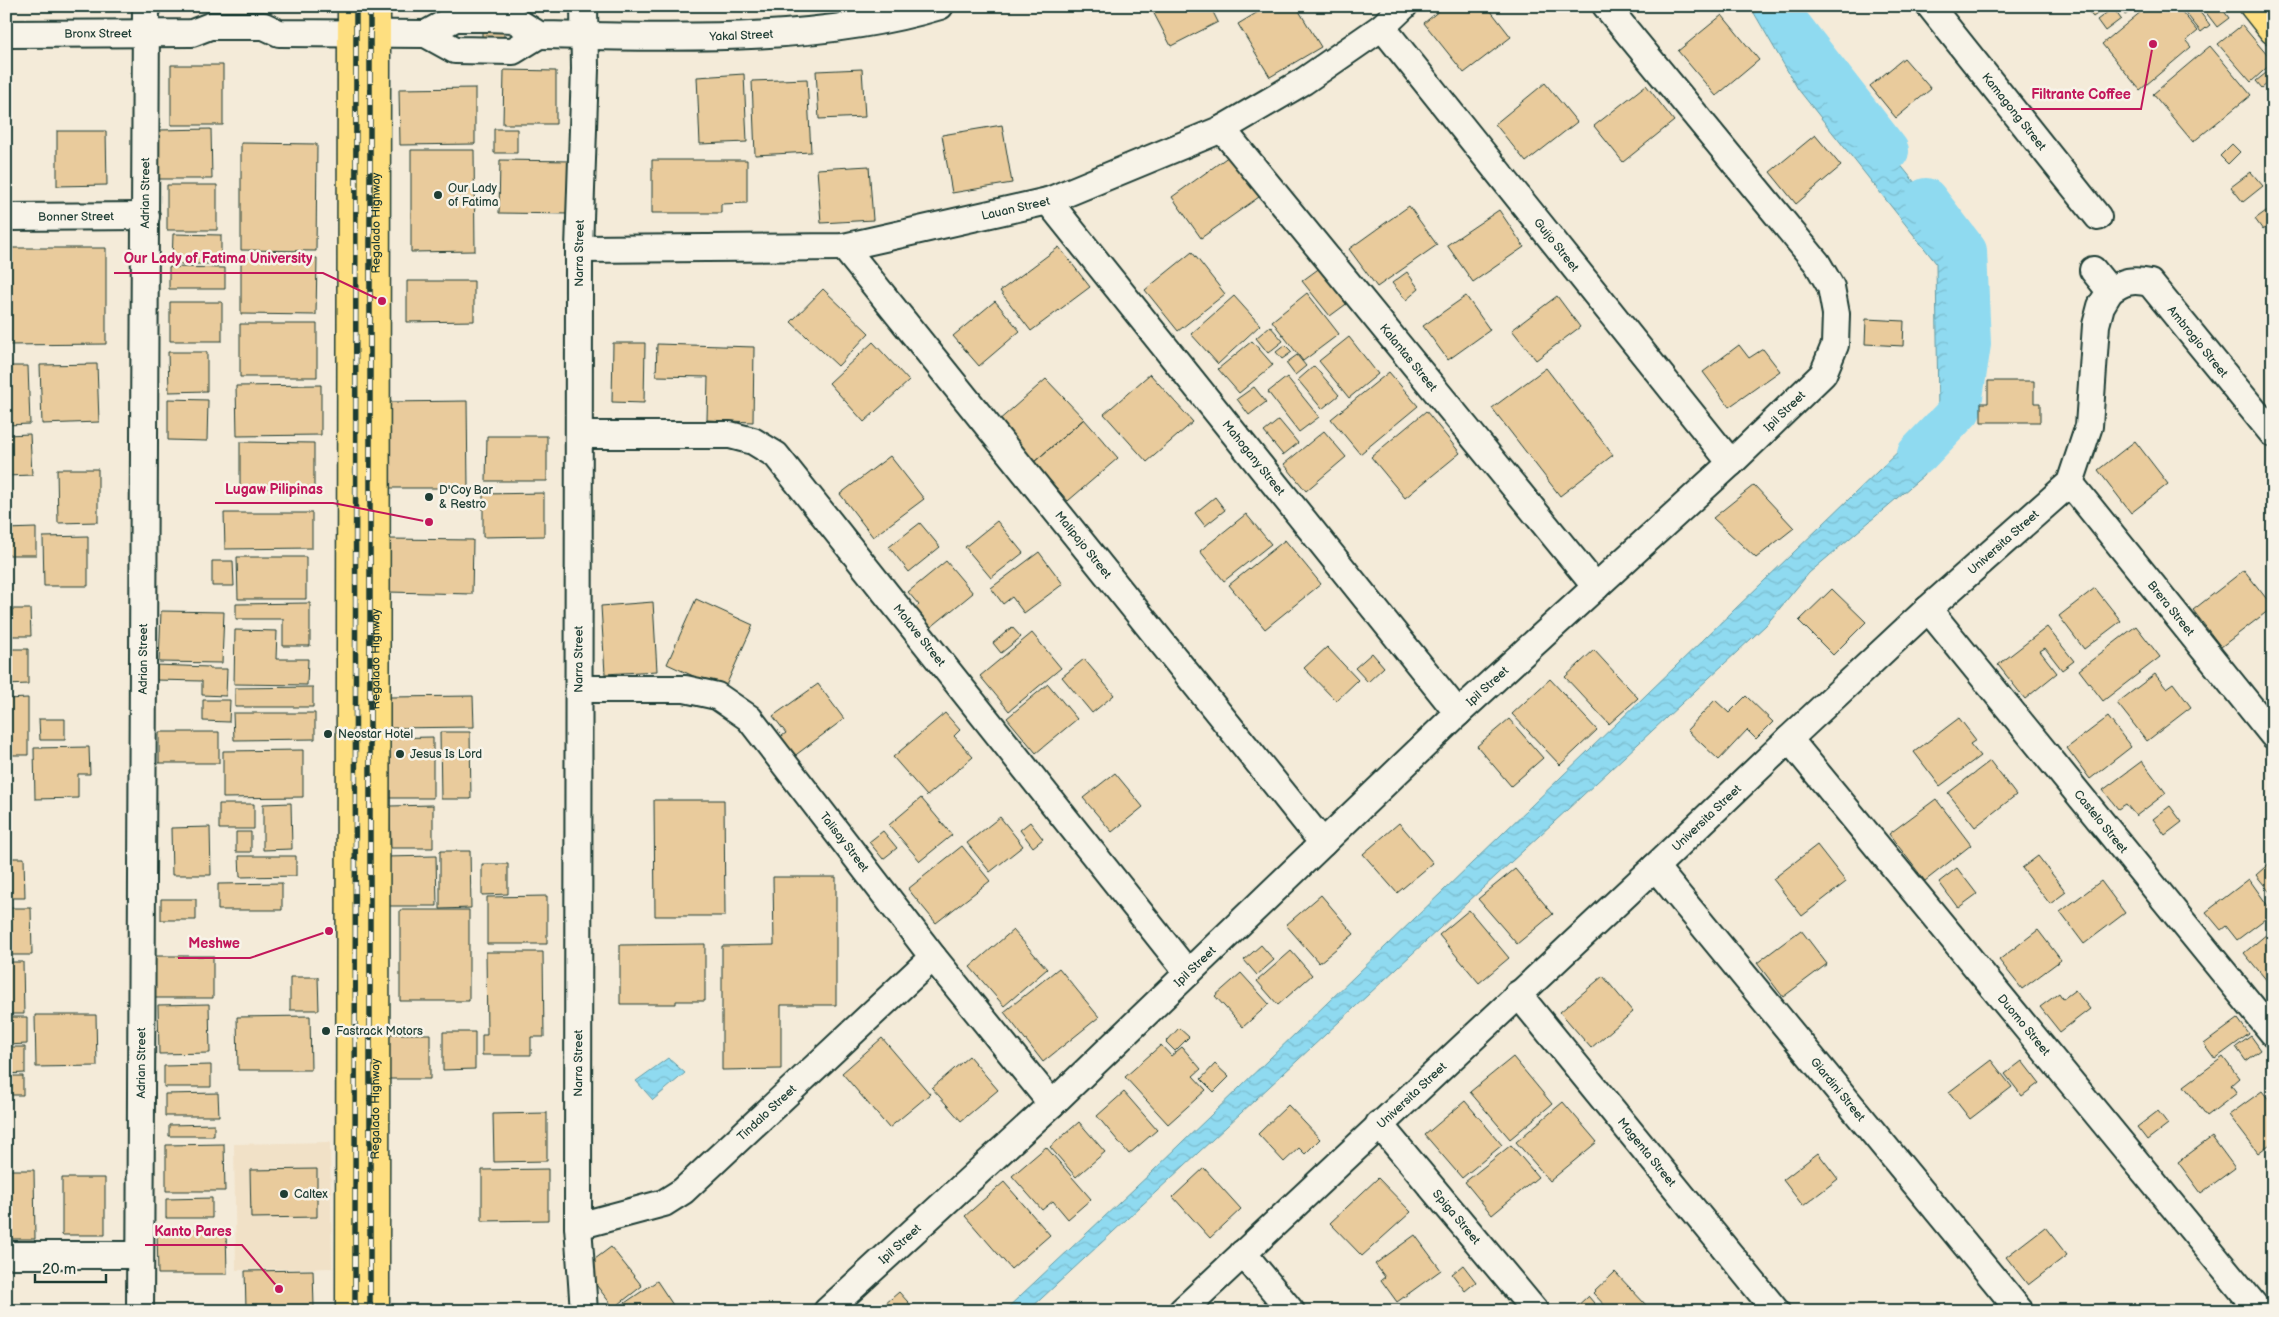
<svg xmlns="http://www.w3.org/2000/svg" width="2279" height="1317" viewBox="0 0 2279 1317" font-family="'Balsamiq Sans',sans-serif">
<style>
.built{fill:#f1e1c7}
.water{fill:url(#water-waves);stroke:#629ba5}
.lines{fill:none;stroke-linecap:round;stroke-linejoin:round}
.river{stroke:#8fdaf0;stroke-width:42}
.building{fill:#e9cb9c;stroke:#1f3d34}
.minor-casing{stroke:#1f3d34;stroke-width:30}
.major-casing{stroke:#1f3d34;stroke-width:31}
.minor{stroke:#f7f3e8;stroke-width:26}
.major{stroke:#fedf80;stroke-width:28}
.rail-casing{stroke:#1f3d34;stroke-width:5.5}
.rail{stroke:#f7f3e8;stroke-width:4;stroke-dasharray:11;stroke-linecap:butt}
.poi-dot{fill:#1f3d34;stroke:#f7f3e8;stroke-width:2}
.labels{text-anchor:middle;stroke-width:5;stroke-linejoin:round;paint-order:stroke}
.street-label{font-size:12px;fill:#1f3d34;stroke:#f7f3e8}
.poi-label{font-size:12px;fill:#1f3d34;stroke:#f7f3e8;text-anchor:start}
.leader{fill:none;stroke:#c2185b;stroke-width:2}
.callout-dot{fill:#c2185b;stroke:#f7f3e8;stroke-width:2}
.callout-label{font-size:14px;text-anchor:middle;font-weight:bold;fill:#c2185b;stroke:#f7f3e8;stroke-width:5;stroke-linejoin:round;paint-order:stroke}
</style>
<defs>
<pattern id="water-waves" width="16" height="10" patternUnits="userSpaceOnUse" patternTransform="scale(1.25)"><rect width="16" height="10" fill="#8fdaf0"/><path d="M0 5q4-4 8 0t8 0" fill="none" stroke="#7bbcce"/></pattern>
</defs>
<rect width="100%" height="100%" fill="#f4ebd9"/>
<filter id="ink" filterUnits="userSpaceOnUse"><feTurbulence type="fractalNoise" baseFrequency=".02" numOctaves="2"/><feDisplacementMap in="SourceGraphic" scale="10" xChannelSelector="R" yChannelSelector="G"/><feConvolveMatrix kernelMatrix="1 2 1 2 8 2 1 2 1" color-interpolation-filters="sRGB"/></filter>
<g filter="url(#ink)">
<path class="built" d="M330 1142 332 1268 236 1270 234 1144Z"/>
<path class="water" d="M1750 6H1772L1958 236 1976 292 1957 419 1923 476 1809 573 1766 625 1028 1311H1004L1152 1172 1938 413 1936 263 1798 89Z
M668 1058 685 1073 653 1100 636 1081Z"/>
<g class="lines">
<path class="river" d="M1775 6 1888 151
M1918 454 1960 410 1970 344 1966 251 1926 199"/>
</g>
<path class="building" d="M1150 6H1210L1218 22 1171 46Z
M1268 6H1296L1321 47 1270 77 1238 24Z
M1445 6H1487L1511 37 1464 73 1424 23Z
M2084 6H2108L2093 17Z
M2118 6H2132L2134 9 2125 15Z
M2148 6H2177L2198 31 2186 41 2191 47 2140 90 2102 44Z
M2180 6H2195L2210 25 2201 32Z
M2201 6H2220L2229 18 2217 27Z
M2113 8 2121 19 2105 31 2097 20Z
M1722 15 1759 60 1716 96 1678 51Z
M2242 25 2273 62 2251 82 2218 44Z
M482 29H504V39H482Z
M2210 46 2251 95 2193 142 2153 94Z
M1904 58 1931 89 1896 118 1870 86Z
M171 65H223V125H171Z
M862 69 865 117 819 119 816 71Z
M2271 69 2273 79 2262 88 2256 81Z
M504 70 556 71V124H503Z
M744 74 747 142 700 144 697 77Z
M807 79 811 152 755 155 752 81Z
M1545 83 1577 122 1526 162 1495 124Z
M1646 85 1674 121 1623 162 1594 126Z
M475 88V144L400 145 399 89Z
M1002 125 1012 183 952 193 942 135Z
M211 129 212 179H159V130Z
M494 129H517V153H494Z
M57 131H106L107 185 57 186Z
M1815 135 1841 166 1796 204 1770 172Z
M241 143 317 144 316 251 241 250Z
M2232 144 2240 152 2228 164 2220 156Z
M411 150H474L475 251 411 252Z
M1229 156 1259 197 1201 238 1172 197Z
M500 160 570 161 569 214 499 213Z
M652 160H747V203L721 204V213H652Z
M869 166 873 220 821 223 817 169Z
M2251 172 2263 186 2243 202 2231 187Z
M167 185H217V230H167Z
M1409 206 1437 245 1377 287 1349 249Z
M2273 206V223L2263 230 2255 219Z
M1499 210 1524 247 1473 282 1447 245Z
M173 234 221 235V264H172Z
M1059 247 1090 287 1031 331 1000 291Z
M6 248H106V344L6 345Z
M1192 252 1225 294 1178 331 1145 290Z
M241 258H317L316 315 241 314Z
M169 267 225 268V289H169Z
M1321 267 1349 302 1330 316 1302 281Z
M1407 272 1419 289 1406 300 1392 283Z
M407 281H474V321L407 322Z
M823 289 869 333 838 366 791 322Z
M1307 293 1339 334 1303 361 1272 321Z
M1234 296 1260 325 1218 364 1191 334Z
M1466 296 1490 330 1448 360 1423 326Z
M1557 296 1580 327 1536 360 1512 330Z
M995 301 1020 331 979 366 953 336Z
M170 302H222V341H170Z
M1866 319 1904 321 1903 346 1865 344Z
M240 324H317V377H240Z
M1270 326 1283 341 1268 353 1256 338Z
M1349 337 1378 374 1349 398 1319 361Z
M1252 341 1273 365 1239 393 1218 369Z
M873 342 909 381 864 422 829 383Z
M613 343H645L644 403 612 402Z
M657 344 754 347 753 422 707 420 708 377 656 376Z
M1285 345 1292 352 1282 359 1276 352Z
M1739 345 1749 358 1763 349 1780 371 1729 407 1703 372Z
M168 352H207V391L169 392Z
M1297 355 1306 366 1295 375 1286 363Z
M97 364 99 422 42 424 40 365Z
M6 366H28L30 424 6 425Z
M1314 366 1339 395 1322 409 1298 380Z
M1546 368 1613 455 1560 496 1492 408Z
M1389 372 1418 406 1360 454 1331 419Z
M1150 374 1193 422 1147 462 1104 414Z
M1287 377 1319 417 1299 432 1268 392Z
M1046 379 1084 419 1034 462 997 422Z
M1988 381H2034V403H2040V422H1981V403H1988Z
M321 385V435L237 436 236 386Z
M1254 387 1266 402 1249 415 1237 399Z
M168 399 208 400 207 441 168 440Z
M467 401 468 488H389V402Z
M1426 411 1460 453 1405 498 1371 457Z
M1084 419 1118 458 1068 501 1034 462Z
M1279 420 1298 443 1283 455 1264 432Z
M1324 431 1346 457 1306 491 1284 464Z
M30 434 32 475 6 476V435Z
M487 436H547V481H486Z
M2135 441 2168 484 2131 513 2098 470Z
M240 442 314 443V489L240 488Z
M890 456 924 499 873 537 840 494Z
M57 469H98V522L58 523Z
M1754 485 1794 528 1756 558 1713 518Z
M544 493V536L483 537V494Z
M1215 497 1225 510 1205 526 1195 513Z
M224 513H312V548L225 549Z
M1246 514 1271 544 1224 581 1200 551Z
M997 521 1023 553 991 578 965 547Z
M920 523 940 547 909 572 889 547Z
M36 528V555H6V529Z
M88 536V586H44L43 537Z
M389 539 473 540 472 594 388 592Z
M1285 540 1321 584 1265 629 1229 585Z
M1039 552 1063 584 1024 613 1012 597 1003 604 991 588Z
M237 557H306V599H238Z
M212 561H233L234 586H212Z
M946 561 973 593 930 628 914 609 919 605 908 592Z
M2244 570 2273 607 2221 647 2193 610Z
M2095 588 2121 621 2084 649 2059 616Z
M1832 589 1866 622 1833 655 1799 621Z
M696 599 753 625 724 690 667 664Z
M653 602 657 671 605 674 601 606Z
M310 603V646H283V619H236V604Z
M6 609H30L31 636H6Z
M161 611 224 612 222 663 159 662Z
M2136 626 2160 657 2103 701 2079 670Z
M1012 627 1021 637 1001 653 993 643Z
M2047 627 2074 661 2062 670 2045 648 2040 651 2057 673 2025 699 1998 665Z
M235 630 277 631 276 659H308L307 685 234 684Z
M1032 633 1061 668 1009 711 980 676Z
M1327 647 1358 680 1336 701 1304 668Z
M6 649H28V684L6 685Z
M1594 650 1638 698 1609 724 1565 677Z
M1372 653 1384 667 1368 682 1355 668Z
M1084 659 1114 695 1092 713 1062 677Z
M155 665 209 667V669H227L226 696 202 695V681L155 680Z
M2155 674 2166 688 2173 683 2191 707 2147 741 2117 703Z
M1550 679 1597 730 1560 765 1512 714Z
M818 684 844 719 793 757 779 738 786 733 773 716Z
M1048 684 1077 719 1036 753 1007 718Z
M313 687V707H235V688Z
M473 696 474 727 390 728V697Z
M1746 696 1773 722 1756 739 1747 730 1719 760 1687 730 1715 700 1729 713Z
M28 698V755H6V699Z
M203 700H230L229 722 203 721Z
M233 713H315V739L234 740Z
M945 713 960 730 954 736 973 757 927 796 893 757Z
M2108 717 2131 747 2090 779 2067 748Z
M1959 718 1976 740 1970 744 1980 756 1940 786 1914 752Z
M39 719H65V740H40Z
M1509 719 1543 758 1511 786 1477 746Z
M159 732H219V763H159Z
M440 732H470L471 799H441Z
M433 737V798H382L381 738Z
M89 747 90 774H78V798L35 799 34 748Z
M303 750V797L223 798V751Z
M1990 761 2016 795 1975 827 1948 793Z
M2142 761 2166 793 2136 816 2126 804 2118 809 2103 790Z
M1115 773 1143 807 1112 832 1083 798Z
M921 798 952 835 920 861 889 825Z
M1936 799 1971 845 1925 881 1889 834Z
M654 800H724L725 916H655Z
M291 803 292 849 263 850V804Z
M219 804H254V829H219Z
M433 805V848H391L390 806Z
M2170 806 2182 822 2165 835 2153 819Z
M1000 817 1023 846 990 872 967 843Z
M1030 822 1043 839 1033 847 1020 830Z
M1399 823 1433 863 1397 893 1363 854Z
M210 827 211 875H172L171 828Z
M883 831 897 848 883 859 869 842Z
M236 832H251V852H236Z
M1817 845 1846 882 1802 916 1773 879Z
M962 846 990 881 936 923 908 889Z
M440 851H470L471 908 440 909Z
M239 856H296V876L240 877Z
M436 856 437 906H385L384 857Z
M2038 856 2066 892 2050 904 2022 868Z
M6 858H24L25 898H6Z
M2273 860V896L2256 875Z
M482 864H508V894L482 895Z
M1957 868 1977 894 1958 908 1939 882Z
M1515 869 1553 914 1517 944 1478 899Z
M773 877H836V1005H781V1069L722 1070V946L774 945Z
M2249 879 2273 913 2237 940 2226 926 2221 930 2206 912Z
M2101 881 2125 913 2084 944 2060 912Z
M282 883V910H218V884Z
M1321 895 1354 934 1319 963 1286 925Z
M547 896V944H487V897Z
M161 899H196V920H161Z
M6 908H31L32 955H6Z
M400 910H469V1001H400Z
M1469 910 1509 958 1479 983 1439 935Z
M2273 929V988L2244 953Z
M1013 930 1047 969 1004 1006 970 967Z
M1801 930 1827 964 1783 997 1757 963Z
M2038 930 2061 960 2022 989 1999 960Z
M705 944V1001H676V1004H620V945Z
M1261 945 1274 960 1257 975 1244 960Z
M1291 951 1312 975 1278 1005 1257 981Z
M486 952H543L544 1037H531V1055H482V1035H487Z
M154 956H213V998H154Z
M6 962H23L24 1014H6Z
M1059 968 1099 1017 1043 1062 1004 1012Z
M1241 973 1269 1004 1243 1027 1215 996Z
M1603 976 1633 1012 1591 1048 1560 1012Z
M290 977H318L319 1010H290Z
M2075 990 2090 1009 2060 1032 2040 1007 2059 993 2063 999Z
M209 1004 210 1053 159 1054 158 1005Z
M35 1015H96L97 1066 36 1067Z
M310 1016 311 1070H238L237 1017Z
M6 1017H27V1044L6 1045Z
M2238 1019 2249 1034 2215 1059 2204 1044Z
M1179 1028 1189 1037 1175 1051 1166 1042Z
M443 1032H475V1069L443 1070Z
M389 1034H430V1079H389Z
M2251 1036 2261 1050 2246 1061 2236 1047Z
M882 1038 930 1094 889 1128 842 1073Z
M1161 1045 1171 1056 1182 1047 1201 1069 1193 1076 1206 1090 1168 1124 1125 1077Z
M6 1047H25V1073L6 1074Z
M969 1056 998 1090 961 1121 932 1088Z
M1513 1057 1552 1104 1510 1139 1470 1092Z
M2223 1057 2239 1078 2231 1085 2237 1093 2207 1116 2184 1086Z
M1991 1060 2012 1087 1970 1119 1949 1092Z
M2022 1061 2039 1083 2022 1096 2005 1074Z
M1215 1064 1229 1077 1214 1092 1201 1079Z
M211 1065V1087H164V1066Z
M6 1076H23V1095H6Z
M2262 1091 2273 1105V1142L2258 1153 2229 1115Z
M1124 1092 1157 1130 1129 1154 1097 1116Z
M218 1093 219 1116H165V1094Z
M1465 1101 1502 1145 1462 1178 1425 1135Z
M1563 1102 1597 1142 1550 1181 1516 1142Z
M1288 1105 1320 1139 1305 1154 1299 1148 1284 1162 1258 1134Z
M2158 1111 2168 1124 2147 1140 2137 1127Z
M547 1113V1161L494 1162 493 1114Z
M1079 1122 1105 1152 1076 1177 1050 1147Z
M214 1124V1136H169V1125Z
M2212 1137 2235 1168 2201 1193 2178 1162Z
M224 1144 225 1191H166V1145Z
M1511 1145 1538 1177 1492 1215 1465 1182Z
M1046 1147 1091 1199 1068 1219 1053 1201 1042 1210 1012 1176Z
M1818 1153 1838 1179 1803 1206 1783 1180Z
M1204 1168 1241 1209 1210 1238 1173 1197Z
M317 1169V1217L251 1218 250 1170Z
M548 1169V1220L482 1221V1170Z
M6 1170H34L35 1239H6Z
M62 1178H105V1235H62Z
M1378 1178 1411 1212 1362 1256 1330 1223Z
M1004 1182 1050 1235 1011 1269 965 1216Z
M212 1198V1218H166V1199Z
M2045 1227 2067 1255 2028 1285 2006 1257Z
M157 1229H226L227 1274H158Z
M1415 1235 1441 1270 1397 1302 1381 1280 1385 1277 1375 1264Z
M611 1247 642 1286 614 1308 583 1268Z
M1463 1265 1476 1282 1465 1291 1452 1274Z
M313 1270 314 1307 246 1308 245 1271Z
M1615 1272 1646 1305 1639 1311H1610L1593 1293Z
M657 1281 677 1311H617L616 1309Z
M899 1292 916 1311H877Z
M1588 1296 1601 1311H1574L1573 1310Z
M310 1308V1311H237V1309Z
M428 1309H477V1311H428Z"/>
<g class="lines">
<g class="minor-casing">
<g id="minor">
<path id="s1" d="M1930 6 2098 217"/>
<path id="s2" d="M1382 27 1731 463"/>
<path id="s3" d="M6 34 192 33 210 26H264L279 33 426 34 455 50 513 51 539 35"/>
<path id="s4" d="M426 34 455 18H487L513 19 539 35C669 37 815 44 940 6"/>
<path id="s5" d="M1222 129 1596 587"/>
<path id="s6" d="M1048 201 1458 713"/>
<path id="s7" d="M6 217 146 216"/>
<path id="s8" d="M844 247 1323 843"/>
<path id="s9" d="M579 249 844 247 1048 201 1222 129 1304 81 1382 27 1404 6"/>
<path id="s10" d="M2110 291C2124 281 2132 279 2150 283L2273 434"/>
<path id="s11" d="M580 435H730L753 441 776 455 1188 973"/>
<path id="s12" d="M2070 483 2273 735"/>
<path id="s13" d="M1928 609 2273 1033"/>
<path id="s14" d="M579 689H685L717 696 749 718 933 957 1052 1104"/>
<path id="s15" d="M1789 739 2259 1311"/>
<path id="s16" d="M1655 867 2020 1311"/>
<path id="s17" d="M1518 994 1776 1311"/>
<path id="s18" d="M1379 1124 1535 1311"/>
<path id="s19" d="M578 1226 664 1203 683 1191 933 957"/>
<path d="M1243 1253 1291 1311"/>
<path d="M6 1255H140"/>
<path id="s20" d="M140 1311 146 6"/>
<path id="s21" d="M584 1311 578 1226 579 249 585 69 584 6"/>
<path id="s22" d="M827 1311 1052 1104 1458 713 1731 463 1823 374 1835 345 1836 314 1831 287 1817 263 1606 6"/>
<path id="s23" d="M1182 1311 1655 867 1789 739 1928 609 2070 483 2089 426 2096 325 2101 306 2110 291 2093 270"/>
</g>
</g>
<g class="major-casing">
<g id="major">
<path d="M2254 6 2273 30"/>
<path d="M350 1311 352 6"/>
<path id="s24" d="M375 1311 376 6"/>
</g>
</g>
<use href="#minor" class="minor"/>
<use href="#major" class="major"/>
<g class="rail-casing">
<path id="rail" d="M370 6V1311
M355 1311 356 6"/>
</g>
<use href="#rail" class="rail"/>
</g>
</g>
<g class="poi-dot">
<circle cx="438" cy="195" r="5"/>
<circle cx="429" cy="497" r="5"/>
<circle cx="328" cy="734" r="5"/>
<circle cx="400" cy="754" r="5"/>
<circle cx="326" cy="1031" r="5"/>
<circle cx="284" cy="1194" r="5"/>
</g>
<g class="labels">
<g class="street-label">
<text dy="4" stroke="none"><textPath href="#s3" startOffset="92">Bronx Street</textPath></text>
<text dy="4" stroke="none"><textPath href="#s4" startOffset="324">Yakal Street</textPath></text>
<text dy="4" stroke="none"><textPath href="#s1" startOffset="135">Kamagong Street</textPath></text>
<text dy="4" stroke="none"><textPath href="#s20" startOffset="1118">Adrian Street</textPath></text>
<text dy="4" stroke="none"><textPath href="#s9" startOffset="441">Lauan Street</textPath></text>
<text dy="4" stroke="none"><textPath href="#s7" startOffset="70">Bonner Street</textPath></text>
<text dy="4" stroke="none"><textPath href="#s24" startOffset="1088">Regalado Highway</textPath></text>
<text dy="4" stroke="none"><textPath href="#s2" startOffset="279">Guijo Street</textPath></text>
<text dy="4" stroke="none"><textPath href="#s21" startOffset="1058">Narra Street</textPath></text>
<text dy="4" stroke="none"><textPath href="#s10" startOffset="118">Ambrogio Street</textPath></text>
<text dy="4" stroke="none"><textPath href="#s5" startOffset="295">Kalantas Street</textPath></text>
<text dy="4" stroke="none"><textPath href="#s22" startOffset="1314">Ipil Street</textPath></text>
<text dy="4" stroke="none"><textPath href="#s6" startOffset="329">Mahogany Street</textPath></text>
<text dy="4" stroke="none"><textPath href="#s23" startOffset="1125">Universita Street</textPath></text>
<text dy="4" stroke="none"><textPath href="#s8" startOffset="382">Malipajo Street</textPath></text>
<text dy="4" stroke="none"><textPath href="#s12" startOffset="161">Brera Street</textPath></text>
<text dy="4" stroke="none"><textPath href="#s11" startOffset="431">Molave Street</textPath></text>
<text dy="4" stroke="none"><textPath href="#s20" startOffset="652">Adrian Street</textPath></text>
<text dy="4" stroke="none"><textPath href="#s24" startOffset="652">Regalado Highway</textPath></text>
<text dy="4" stroke="none"><textPath href="#s21" startOffset="652">Narra Street</textPath></text>
<text dy="4" stroke="none"><textPath href="#s22" startOffset="909">Ipil Street</textPath></text>
<text dy="4" stroke="none"><textPath href="#s23" startOffset="720">Universita Street</textPath></text>
<text dy="4" stroke="none"><textPath href="#s13" startOffset="274">Castelo Street</textPath></text>
<text dy="4" stroke="none"><textPath href="#s14" startOffset="334">Talisay Street</textPath></text>
<text dy="4" stroke="none"><textPath href="#s22" startOffset="504">Ipil Street</textPath></text>
<text dy="4" stroke="none"><textPath href="#s15" startOffset="370">Duomo Street</textPath></text>
<text dy="4" stroke="none"><textPath href="#s20" startOffset="248">Adrian Street</textPath></text>
<text dy="4" stroke="none"><textPath href="#s21" startOffset="248">Narra Street</textPath></text>
<text dy="4" stroke="none"><textPath href="#s16" startOffset="288">Giardini Street</textPath></text>
<text dy="4" stroke="none"><textPath href="#s23" startOffset="315">Universita Street</textPath></text>
<text dy="4" stroke="none"><textPath href="#s24" startOffset="202">Regalado Highway</textPath></text>
<text dy="4" stroke="none"><textPath href="#s19" startOffset="226">Tindalo Street</textPath></text>
<text dy="4" stroke="none"><textPath href="#s17" startOffset="204">Magenta Street</textPath></text>
<text dy="4" stroke="none"><textPath href="#s18" startOffset="121">Spiga Street</textPath></text>
<text dy="4" stroke="none"><textPath href="#s22" startOffset="99">Ipil Street</textPath></text>
</g>
<g class="poi-label">
<text x="448" y="192">Our Lady<tspan x="448" dy="14">of Fatima</tspan></text>
<text x="439" y="494">D'Coy Bar<tspan x="439" dy="14">&amp; Restro</tspan></text>
<text x="338" y="738">Neostar Hotel</text>
<text x="410" y="758">Jesus Is Lord</text>
<text x="336" y="1035">Fastrack Motors</text>
<text x="294" y="1198">Caltex</text>
</g>
</g>
<path class="leader" d="M2153 44L2141 109H2021M382 301L323 273H114M429 522L333 503H215M329 931L250 958H178M279 1289L242 1245H145"/>
<g class="callout-dot">
<circle cx="2153" cy="44" r="5"/>
<circle cx="382" cy="301" r="5"/>
<circle cx="429" cy="522" r="5"/>
<circle cx="329" cy="931" r="5"/>
<circle cx="279" cy="1289" r="5"/>
</g>
<g class="callout-label">
<text x="2081" y="99">Filtrante Coffee</text>
<text x="218" y="263">Our Lady of Fatima University</text>
<text x="274" y="494">Lugaw Pilipinas</text>
<text x="214" y="948">Meshwe</text>
<text x="193" y="1236">Kanto Pares</text>
</g>
<rect width="2279" height="1317" fill="none" stroke="#f7f3e8" stroke-width="25"/>
<rect x="12" y="12" width="2254" height="1292" fill="none" stroke="#1f3d34" stroke-width="2" filter="url(#ink)"/>
<path d="M35 1274v8h71v-8" fill="none" stroke="#1f3d34" stroke-width="2.5"/>
<text x="42" y="1274" font-size="15" fill="#1f3d34" stroke="#f7f3e8" stroke-width="4" paint-order="stroke">20 m</text>
</svg>
